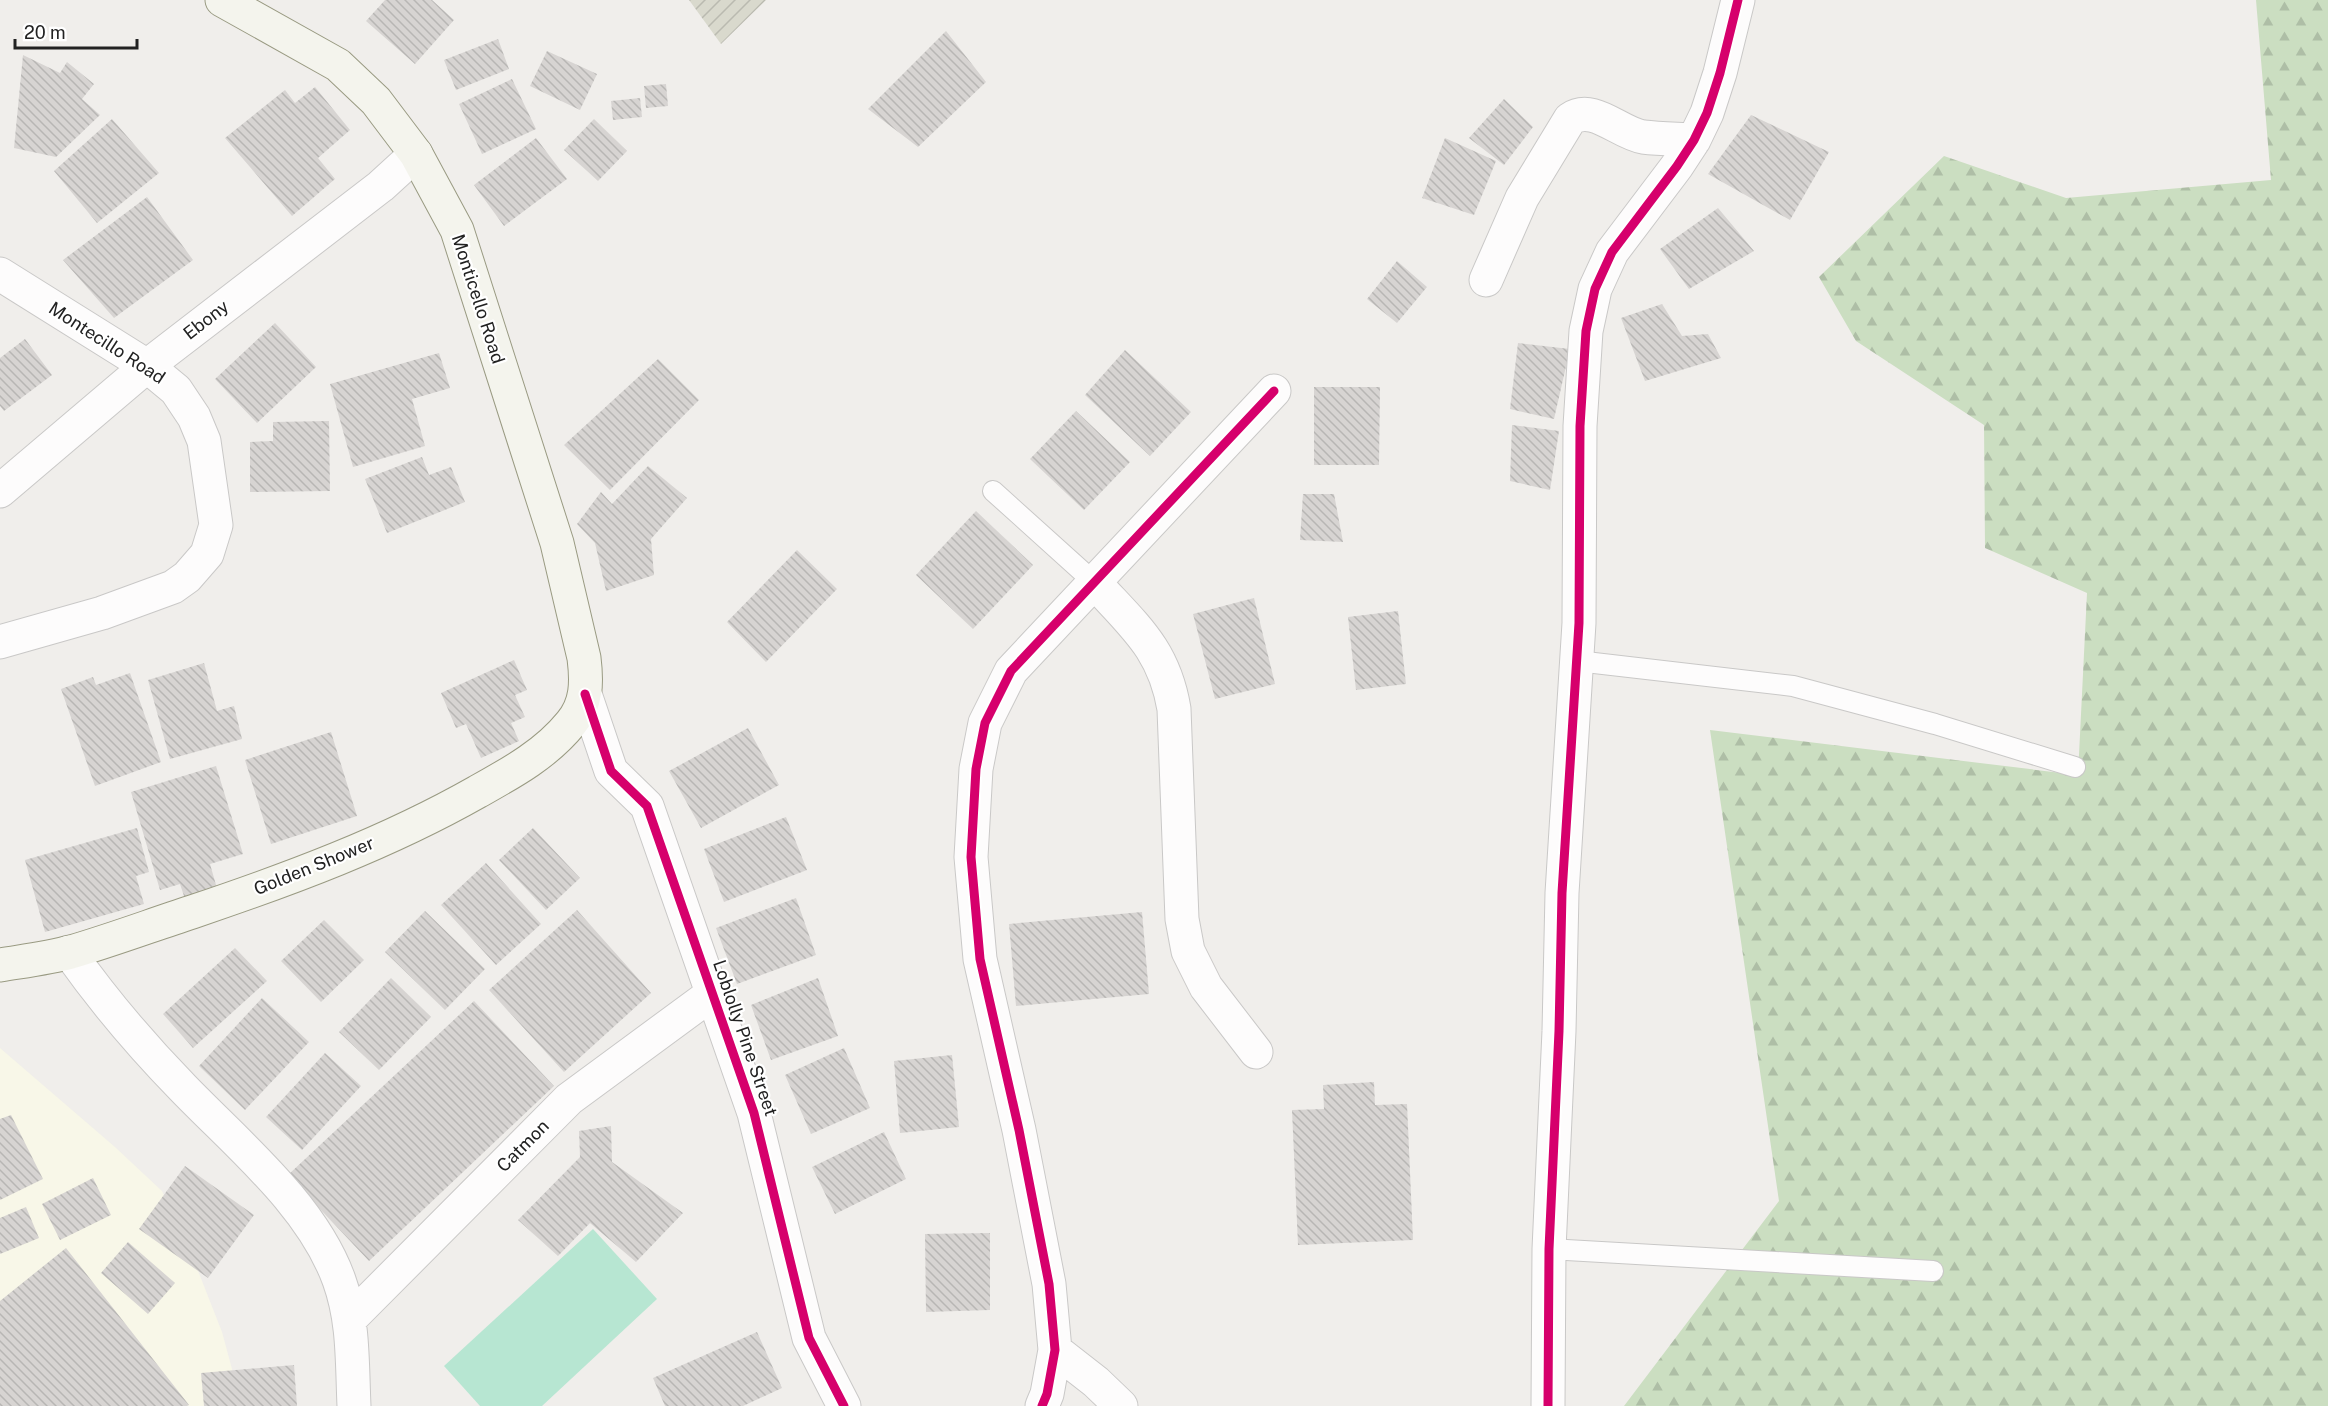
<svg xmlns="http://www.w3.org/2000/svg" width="2328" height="1406" viewBox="0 0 2328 1406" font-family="'Public Sans',sans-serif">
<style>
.education{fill:#f8f7e8}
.construction{fill:url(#construction-furrows)}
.forest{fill:url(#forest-firs)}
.pitch{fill:#b7e6d2}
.building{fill:url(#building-back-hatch)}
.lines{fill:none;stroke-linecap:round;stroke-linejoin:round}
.lane-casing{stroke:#c9c8c7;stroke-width:22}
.street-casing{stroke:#c9c8c7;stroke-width:35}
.secondary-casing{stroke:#999a82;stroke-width:35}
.lane{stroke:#fdfcfc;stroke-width:20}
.street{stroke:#fdfcfc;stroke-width:33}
.secondary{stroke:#f4f4ed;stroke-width:33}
.cycleway-casing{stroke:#fff;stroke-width:13}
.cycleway{stroke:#d6006c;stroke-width:9}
.labels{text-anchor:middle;stroke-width:4.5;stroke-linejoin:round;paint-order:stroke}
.street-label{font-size:18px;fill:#222;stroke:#fff}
</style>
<defs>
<pattern id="construction-furrows" width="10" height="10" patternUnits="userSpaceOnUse" patternTransform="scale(1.5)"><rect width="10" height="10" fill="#d9d9cd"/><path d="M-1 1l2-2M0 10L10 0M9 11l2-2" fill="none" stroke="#babab0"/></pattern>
<pattern id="forest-firs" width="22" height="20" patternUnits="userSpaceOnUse" patternTransform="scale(1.5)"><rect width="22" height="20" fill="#cbdec1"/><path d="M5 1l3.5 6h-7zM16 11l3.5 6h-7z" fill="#aebea6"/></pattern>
<pattern id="building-back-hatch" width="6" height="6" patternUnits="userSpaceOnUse" patternTransform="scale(1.5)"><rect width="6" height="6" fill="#d7d4d2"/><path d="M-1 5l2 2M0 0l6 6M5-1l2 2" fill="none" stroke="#b8b6b4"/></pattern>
</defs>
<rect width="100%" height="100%" fill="#f0eeeb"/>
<path class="education" d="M0 1048 115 1147 162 1191 193 1258 222 1332 242 1406H0Z"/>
<path class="construction" d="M689 0H766L721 44Z"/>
<path class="forest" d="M2256 0H2328V1406H1624L1779 1201 1710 730 2078 775 2087 593 1985 548 1984 425 1856 341 1819 277 1944 156 2066 198 2271 180Z"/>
<path class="pitch" d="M593 1229 657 1299 542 1406H480L444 1366Z"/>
<path class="building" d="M385 0H432L454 20 415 64 366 21Z
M946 31 986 82 918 147 868 109Z
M498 39 509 69 456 90 444 60Z
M547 51 597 74 580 110 530 86Z
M23 55 60 73 67 62 94 84 82 99 100 115 56 157 14 148Z
M512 79 536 129 482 154 459 104Z
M666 84 668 106 646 108 644 86Z
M315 87 350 130 318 158 335 179 292 216 225 138 285 90 295 103Z
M640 98 642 117 613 120 611 101Z
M1504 99 1533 127 1504 165 1469 138Z
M1751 115 1829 152 1790 220 1708 174Z
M112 119 159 173 97 223 54 171Z
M594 119 627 151 598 181 564 150Z
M536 138 567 179 504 226 474 185Z
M1445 138 1496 161 1474 215 1422 198Z
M147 197 193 260 114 318 63 260Z
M1718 208 1754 251 1689 289 1660 249Z
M1397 261 1427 287 1397 323 1367 299Z
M1662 304 1682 336 1708 334 1721 358 1645 381 1621 318Z
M275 323 316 367 257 423 215 379Z
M25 339 52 375 4 411 0 406V358Z
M1518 343 1570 349 1554 419 1510 409Z
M1125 350 1191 412 1150 456 1085 395Z
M439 353 450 388 412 399 425 446 353 467 330 384Z
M658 359 699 400 610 490 564 445Z
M1314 387H1380L1379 465H1314Z
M1076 411 1130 462 1084 510 1030 459Z
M329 421 330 491 250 492V442L273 441V422Z
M1512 425 1559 431 1550 490 1510 481Z
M422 457 429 475 451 467 465 502 387 533 365 479Z
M648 466 687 498 651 539 654 575 606 591 595 543 577 524 601 492 612 504Z
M1303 494H1334L1343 542 1300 540Z
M976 511 1033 565 973 629 916 575Z
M797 550 837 589 766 662 727 622Z
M1254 598 1275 684 1215 699 1193 614Z
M1398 611 1406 684 1356 690 1348 617Z
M514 660 527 690 515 695 525 717 511 723 519 741 481 758 466 724 456 728 441 693Z
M204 663 217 711 234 706 242 739 170 759 148 680Z
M130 673 161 762 95 786 61 689 93 677 96 685Z
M748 728 779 785 701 828 669 771Z
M331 732 357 816 271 844 245 760Z
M216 766 243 854 210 864 218 892 186 902 180 884 160 890 131 792Z
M786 817 807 870 724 902 704 849Z
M137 828 149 872 136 876 144 904 45 932 25 860Z
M533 828 580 878 546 910 499 860Z
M486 863 541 924 496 965 441 905Z
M796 898 816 955 737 984 716 928Z
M577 910 651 993 564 1072 489 990Z
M425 911 485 969 445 1010 385 952Z
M1142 912 1149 994 1016 1006 1009 924Z
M324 920 364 960 321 1002 281 961Z
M235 948 267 981 193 1048 163 1014Z
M391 978 431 1017 379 1070 339 1032Z
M818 978 838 1036 771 1060 751 1005Z
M262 998 309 1042 245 1110 199 1066Z
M474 1001 554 1086 369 1261 288 1175Z
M844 1048 870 1108 811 1134 785 1075Z
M325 1053 361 1086 302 1150 266 1117Z
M952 1055 959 1127 900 1133 894 1061Z
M1374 1082 1375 1105 1407 1104 1413 1240 1298 1245 1292 1110 1324 1109 1323 1085Z
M11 1115 43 1179 0 1200V1119Z
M611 1126 612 1162 683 1213 636 1262 590 1223 558 1256 518 1220 580 1157 579 1131Z
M884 1132 906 1179 835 1214 812 1167Z
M185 1166 254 1215 208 1278 139 1229Z
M93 1178 111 1215 60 1240 42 1204Z
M26 1207 39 1238 0 1254V1218Z
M990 1233V1310L926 1312 925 1234Z
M128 1242 175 1283 148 1314 101 1273Z
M66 1248 189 1405 187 1406H0V1301Z
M757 1332 782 1388 743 1406H665L653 1378Z
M294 1365 297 1406H204L201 1373Z"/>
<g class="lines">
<g class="lane-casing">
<path id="lane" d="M993 491 1095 583
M1577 661 1793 686 1935 724 2075 767
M1549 1249 1933 1271"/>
</g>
<g class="street-casing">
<path id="street" d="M0 274 147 366 176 390 194 417 204 441 216 525 207 554 187 577 173 587 102 613 0 642
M1486 280 1522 198 1570 119C1593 103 1619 133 1643 137 1660 139 1677 139 1694 140
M0 491 147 366 381 186 416 154
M1095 583C1134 626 1164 649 1174 709L1182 919 1188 951 1206 987 1256 1052
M585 694 611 771 647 806 754 1113 809 1338 844 1406
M69 952C103 1000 142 1046 183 1088 238 1145 312 1205 339 1280 354 1321 352 1364 354 1406
M350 1319 569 1099 713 993
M1055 1350 1096 1382 1121 1406
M1042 1406 1047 1394 1055 1350 1049 1284 1019 1130 980 959 971 857 976 769 985 723 1011 671 1274 391
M1548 1406 1549 1249 1559 1031 1562 893 1579 623 1580 426 1586 331 1595 289 1612 252 1677 166 1694 140 1707 113 1720 73 1738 0"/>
</g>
<g class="secondary-casing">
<path id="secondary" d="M0 965C24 961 48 958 71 952 112 940 152 925 192 912 290 879 387 843 477 792 511 773 546 754 571 723 587 704 587 682 584 658L557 543 457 230 416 154 376 101 338 65 222 0"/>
</g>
<use href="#lane" class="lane"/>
<use href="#street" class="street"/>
<use href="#secondary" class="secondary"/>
<g class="cycleway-casing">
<path id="cycleway" d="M585 694 611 771 647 806 754 1113 809 1338 844 1406
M1042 1406 1047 1394 1055 1350 1049 1284 1019 1130 980 959 971 857 976 769 985 723 1011 671 1274 391
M1548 1406 1549 1249 1559 1031 1562 893 1579 623 1580 426 1586 331 1595 289 1612 252 1677 166 1694 140 1707 113 1720 73 1738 0"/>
</g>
<use href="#cycleway" class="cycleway"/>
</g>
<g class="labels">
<g class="street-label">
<text transform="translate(478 299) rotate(72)" y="6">Monticello Road</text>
<text transform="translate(206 320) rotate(-38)" y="6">Ebony</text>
<text transform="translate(107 343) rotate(33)" y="6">Montecillo Road</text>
<text transform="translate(314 866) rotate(-22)" y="6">Golden Shower</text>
<text transform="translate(745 1038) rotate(71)" y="6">Loblolly Pine Street</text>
<text transform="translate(523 1146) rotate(-45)" y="6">Catmon</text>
</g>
</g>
<path d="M15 39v9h122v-9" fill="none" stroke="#222222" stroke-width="3"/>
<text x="24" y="39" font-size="18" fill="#222222" stroke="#ffffff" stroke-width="4.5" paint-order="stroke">20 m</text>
</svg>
